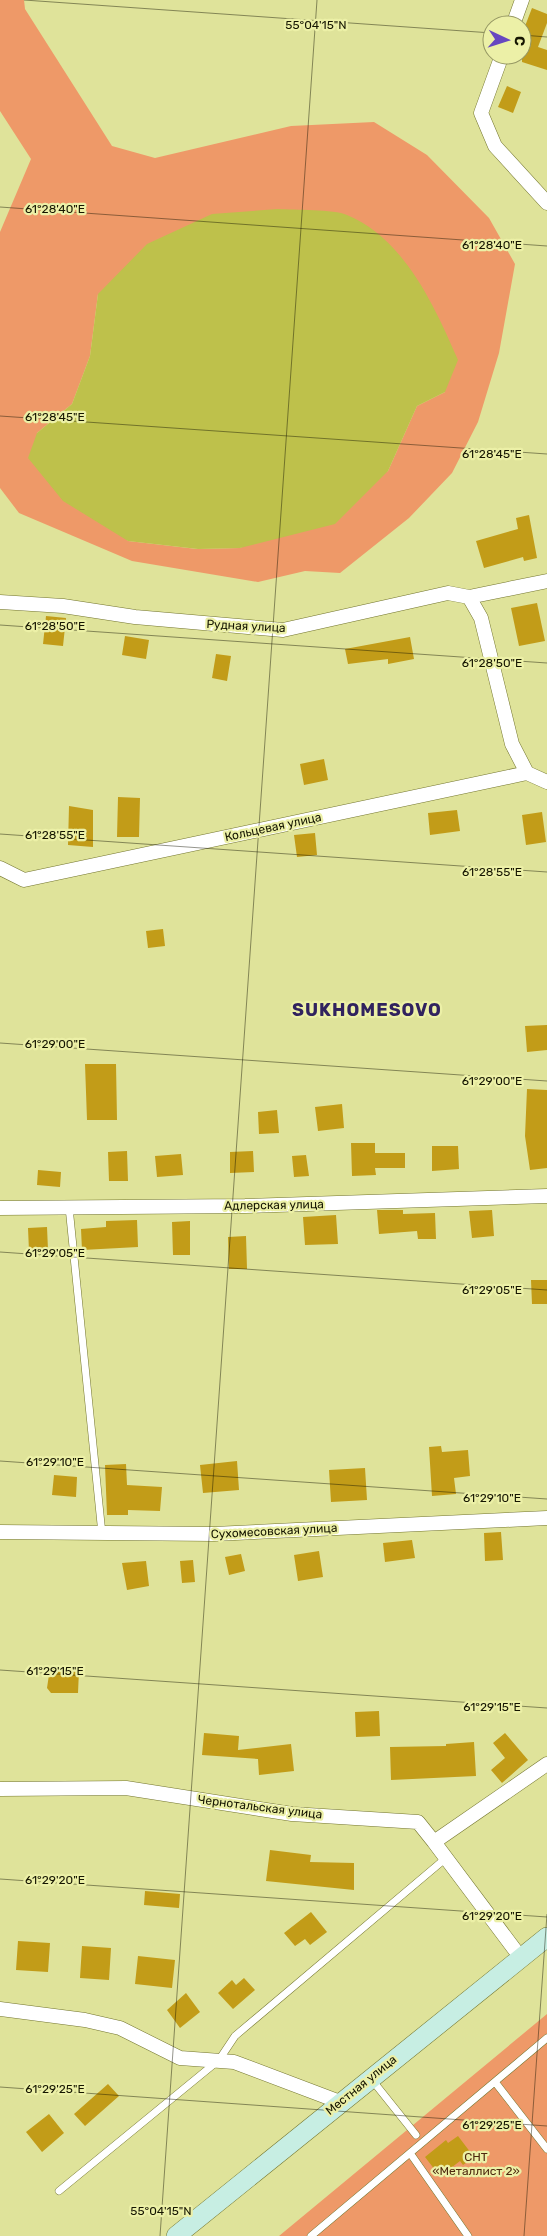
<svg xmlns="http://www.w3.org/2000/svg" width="547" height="2236" viewBox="0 0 547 2236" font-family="Rubik,sans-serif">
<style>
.green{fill:#ee9968;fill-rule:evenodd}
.water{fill:#bec14b}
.building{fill:#c29c18}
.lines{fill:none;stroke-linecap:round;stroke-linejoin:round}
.lane-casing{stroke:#73752e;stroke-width:8}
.street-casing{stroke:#73752e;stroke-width:15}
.secondary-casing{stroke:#73752e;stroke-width:20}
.lane{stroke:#fff;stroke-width:7}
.street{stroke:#fff;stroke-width:14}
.secondary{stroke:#c7eee3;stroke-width:19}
.ticks{fill:none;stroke:#151500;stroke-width:1;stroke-opacity:0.45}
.labels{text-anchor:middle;stroke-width:4.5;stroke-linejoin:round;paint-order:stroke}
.street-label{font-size:12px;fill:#151500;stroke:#ecf0a7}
.park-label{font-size:12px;fill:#4e280f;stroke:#ecf0a7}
.district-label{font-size:18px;font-weight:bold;letter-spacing:1px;fill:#31235e;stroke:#ecf0a7}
.ticks-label{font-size:12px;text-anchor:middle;fill:#151500;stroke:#ecf0a7;stroke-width:4.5;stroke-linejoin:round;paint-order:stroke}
</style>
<rect width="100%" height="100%" fill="#dfe39a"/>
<path class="green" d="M0 0H24L25 9 112 146 155 158 291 126 374 122 427 155 489 218 515 264 499 353 478 422 452 473 409 518 340 573 305 571 258 582 132 561 19 513 0 488V232L31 159 0 111ZM98 294 445 392 417 406 388 471 240 548 197 549 128 541 37 433 72 404 90 356Z
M547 2014V2236H279Z"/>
<path class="water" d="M278 209C294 210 334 209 347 215 404 238 435 307 458 360L445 392 417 406 388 471 335 524 240 548 198 549 128 541 63 501 28 458 37 433 72 404 90 356 98 294 147 244 212 214Z"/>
<path class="building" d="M532 8 547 14V23L538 47 547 50V70L522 62V34Z
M507 86 521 92 513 113 498 107Z
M529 515 537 558 524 561 523 557 484 568 476 541 518 529 516 518Z
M537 603 545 641 519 646 511 608Z
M46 616 66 618 63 646 43 644Z
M125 636 149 640 146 659 122 655Z
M410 637 414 659 388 664V659L348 664 345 649Z
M216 654 231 656 227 681 212 678Z
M324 759 328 780 304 785 300 764Z
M118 797 140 798 139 837H117Z
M69 806 93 810V847L68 845Z
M457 810 460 831 430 835 428 813Z
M542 812 546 842 526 845 522 815Z
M315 833 317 855 297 857 294 835Z
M163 929 165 946 148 948 146 931Z
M547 1025V1050L527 1052 525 1026Z
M85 1064H116L117 1120H87Z
M527 1089 547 1090V1168L530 1170 525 1136Z
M342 1104 344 1128 318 1131 315 1107Z
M277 1110 279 1133 259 1134 258 1112Z
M351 1143H375V1153H405V1168H375L376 1175 352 1176Z
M432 1146H458L459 1169 432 1171Z
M127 1151 128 1181H109L108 1152Z
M253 1151 254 1172 230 1173V1152Z
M181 1154 183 1175 157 1177 155 1156Z
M306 1155 309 1176 294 1177 292 1156Z
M38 1170 61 1172 60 1187 37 1185Z
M377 1210H403V1214L435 1213 436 1239H418L417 1231 379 1234Z
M492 1210 494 1236 472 1238 469 1211Z
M336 1215 338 1244 305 1245 303 1217Z
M137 1220 138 1247 82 1250 81 1229 106 1227V1221Z
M190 1221V1255H173L172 1222Z
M47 1227 48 1250 29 1251 28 1228Z
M246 1236 247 1269H229L228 1237Z
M531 1280H547V1304H532Z
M441 1446 442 1452 468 1450 470 1476 454 1478 456 1494 432 1496 429 1447Z
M237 1461 239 1490 203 1493 200 1465Z
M126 1464 127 1485 162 1487 160 1511 128 1510V1515H107L105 1465Z
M365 1468 367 1500 331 1502 329 1470Z
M54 1475 77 1477 76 1497 52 1495Z
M501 1532 503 1560 485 1561 484 1533Z
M412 1540 415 1558 385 1562 383 1543Z
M319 1551 323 1577 298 1581 294 1555Z
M241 1554 245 1571 229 1575 225 1557Z
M193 1560 195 1582 182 1583 180 1561Z
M146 1561 149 1586 127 1590 122 1563Z
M50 1668 79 1670 78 1693H51L47 1688Z
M379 1711 380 1736 356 1737 355 1712Z
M204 1733 239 1736 238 1750 291 1744 294 1771 259 1775 258 1759 202 1755Z
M505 1733 528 1760 502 1783 491 1770 505 1758 493 1743Z
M474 1742 476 1776 391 1780 390 1747 446 1746V1744Z
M270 1850 311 1855 310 1862 354 1863V1890L266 1881Z
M145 1891 180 1894 179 1908 144 1905Z
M311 1912 327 1932 310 1945 305 1939 295 1946 284 1933Z
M18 1941 50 1943 48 1972 16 1970Z
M82 1946 111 1948 109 1980 80 1978Z
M138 1956 175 1960 172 1988 135 1984Z
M244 1978 255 1990 233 2009 218 1993 232 1980 236 1985Z
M186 1993 200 2012 180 2028 167 2010Z
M108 2084 119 2096 85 2126 74 2114Z
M49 2114 64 2133 42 2152 26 2132Z
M458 2136 474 2157 463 2165 460 2161 447 2171 442 2165 435 2170 425 2157 446 2140 448 2143Z"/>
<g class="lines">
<g class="lane-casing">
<path id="lane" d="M69 1207 102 1534
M372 2080 416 2135
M495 2082 547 2149
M410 2153 468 2236
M59 2191 219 2060 235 2036 446 1858
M311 2236 547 2038"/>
</g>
<g class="street-casing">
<path id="street" d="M513 25 522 0
M502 55 481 113 495 146 547 203
M469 597 481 618 512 744 527 773
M0 602 63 606 135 617 283 630 448 593 469 597 547 581
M0 868 24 880 527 773 547 782
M0 1208 245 1206 547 1196
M0 1532 214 1534 547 1518
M0 1789 126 1788 292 1814 418 1822 434 1842 547 1764
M434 1842 521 1958
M0 2009 85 2020 120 2028 180 2058 234 2062 340 2102"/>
</g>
<g class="secondary-casing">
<path id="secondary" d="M176 2236 547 1937"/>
</g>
<use href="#lane" class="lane"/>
<use href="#street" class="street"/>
<use href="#secondary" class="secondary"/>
</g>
<path class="ticks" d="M24 0 492 33M522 35 547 37M0 207 547 246M0 416 547 454M0 625 547 663M0 834 547 872M0 1043 547 1081M0 1252 547 1290M0 1461 547 1499M0 1670 547 1708M0 1879 547 1917M0 2087 547 2126M160 2236 317 0M524 2236 547 1914"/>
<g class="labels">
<g class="street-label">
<text transform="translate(246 626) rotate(3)" y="4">Рудная улица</text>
<text transform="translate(273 827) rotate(-12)" y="4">Кольцевая улица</text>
<text transform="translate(274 1205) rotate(-1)" y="4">Адлерская улица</text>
<text transform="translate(274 1531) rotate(-3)" y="4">Сухомесовская улица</text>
<text transform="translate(260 1807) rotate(7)" y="4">Чернотальская улица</text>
<text transform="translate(361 2085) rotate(-39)" y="4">Местная улица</text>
</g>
<g class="park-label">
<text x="476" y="2161">СНТ<tspan x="476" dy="14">«Металлист 2»</tspan></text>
</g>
<g class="district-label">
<text x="367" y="1016">SUKHOMESOVO</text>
</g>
</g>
<g class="ticks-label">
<text x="316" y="29">55°04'15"N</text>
<text x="55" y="213">61°28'40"E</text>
<text x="492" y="249">61°28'40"E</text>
<text x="55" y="421">61°28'45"E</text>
<text x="492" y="458">61°28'45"E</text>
<text x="55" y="630">61°28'50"E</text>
<text x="492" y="667">61°28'50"E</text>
<text x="55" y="839">61°28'55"E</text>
<text x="492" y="876">61°28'55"E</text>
<text x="55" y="1048">61°29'00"E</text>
<text x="492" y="1085">61°29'00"E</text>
<text x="55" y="1257">61°29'05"E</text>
<text x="492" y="1294">61°29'05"E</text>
<text x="55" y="1466">61°29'10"E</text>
<text x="492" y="1502">61°29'10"E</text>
<text x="55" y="1675">61°29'15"E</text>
<text x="492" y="1711">61°29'15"E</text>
<text x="55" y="1884">61°29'20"E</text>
<text x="492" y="1920">61°29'20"E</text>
<text x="55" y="2093">61°29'25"E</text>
<text x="492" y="2129">61°29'25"E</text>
<text x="161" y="2215">55°04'15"N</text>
</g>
<g transform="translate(507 40) rotate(94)"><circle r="24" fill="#ecf0a7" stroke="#969864"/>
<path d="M0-4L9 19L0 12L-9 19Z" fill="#6747c0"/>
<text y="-8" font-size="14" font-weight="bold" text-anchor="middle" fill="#151500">С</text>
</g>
</svg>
